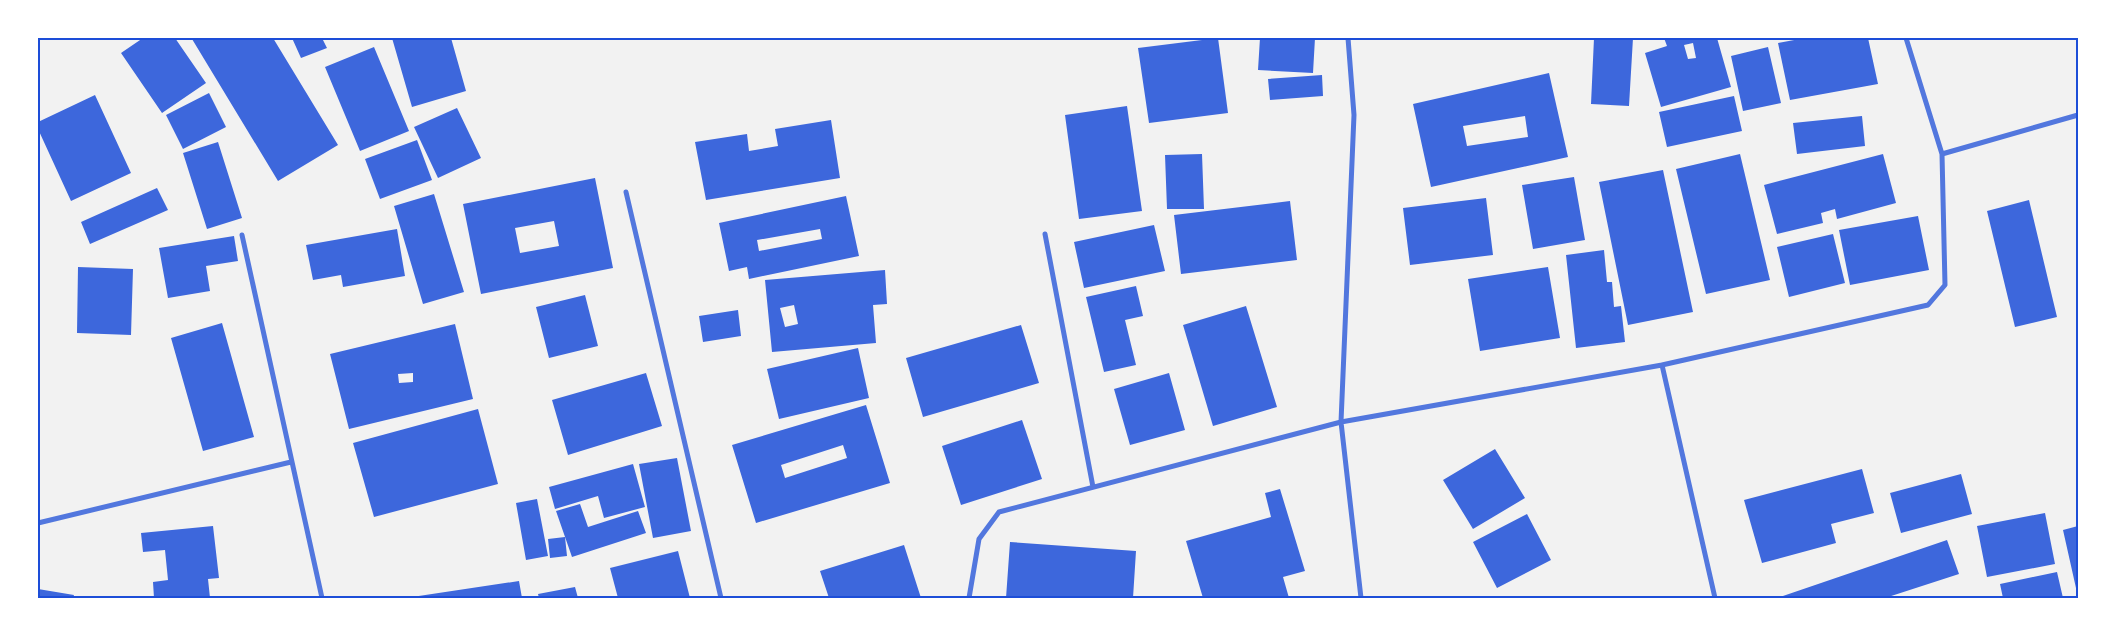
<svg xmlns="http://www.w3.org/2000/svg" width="2116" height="636" viewBox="0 0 2116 636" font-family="'Roboto Condensed',sans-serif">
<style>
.building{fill:#3d67dc;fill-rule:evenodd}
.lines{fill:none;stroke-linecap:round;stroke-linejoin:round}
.minor{stroke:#5277de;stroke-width:5}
.neatline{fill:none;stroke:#1d4ed8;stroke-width:2}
</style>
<rect width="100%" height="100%" fill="#f2f2f2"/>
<path class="building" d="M143 38H175L206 83 162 113 121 53Z
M194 38H273L338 145 278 181 192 39Z
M292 38H322L327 48 301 58Z
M392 38H451L466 91 412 107Z
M1218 38 1228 113 1149 123 1138 48Z
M1260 38H1315L1313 73 1258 70Z
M1594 38H1633L1629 106 1591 104Z
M1664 38H1717L1731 87 1661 107 1645 53 1667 46ZM1693 43 1696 58 1688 59 1684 45Z
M1805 38H1868L1878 84 1790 100 1778 43Z
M374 47 409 131 360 151 325 67Z
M1768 47 1781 103 1743 111 1731 56Z
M1549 73 1568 157 1431 187 1413 104ZM1525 116 1528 137 1467 146 1463 126Z
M1322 75 1323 96 1270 100 1268 79Z
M209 93 226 127 183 149 166 115Z
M95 95 131 173 71 201 38 129V122Z
M1734 96 1742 131 1667 147 1659 112Z
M1127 106 1142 211 1079 219 1065 115Z
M457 108 481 158 438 178 414 127Z
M1862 116 1865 146 1797 154 1793 123Z
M831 120 840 178 706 200 695 142 747 134 749 151 778 146 775 129Z
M417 140 432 180 380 199 365 159Z
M218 142 242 218 207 229 183 153Z
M1202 154 1204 209H1167L1165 155Z
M1740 154 1770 280 1706 294 1676 169Z
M1883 154 1896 203 1837 219 1835 209 1821 213 1823 223 1777 234 1764 185Z
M1663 170 1693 312 1628 325 1599 182Z
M1574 177 1585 240 1533 249 1522 185Z
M595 178 613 268 481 294 463 204ZM554 221 559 246 520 253 515 228Z
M157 188 168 210 90 244 81 222Z
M434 194 464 292 423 304 394 206Z
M846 196 859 256 749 279 747 267 729 271 719 223ZM820 229 822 239 759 251 757 240Z
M1486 198 1493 255 1410 265 1403 208Z
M2029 200 2057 317 2015 327 1987 211Z
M1290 201 1297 260 1181 274 1174 215Z
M1918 216 1929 270 1850 285 1839 230Z
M1154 225 1165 271 1084 288 1074 242Z
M397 229 405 276 343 287 341 275 313 280 306 245Z
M1833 234 1845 283 1789 297 1777 247Z
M234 236 238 261 206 266 210 291 168 298 159 248Z
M1604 250 1607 282H1612L1614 307 1621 306 1625 342 1576 348 1566 255Z
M78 267 133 269 131 335 77 333Z
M1548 267 1560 338 1480 351 1468 279Z
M885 270 887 304 873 305 876 343 772 352 765 280ZM794 305 798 324 785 327 780 308Z
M1136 286 1143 316 1125 320 1136 365 1104 372 1086 297Z
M585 295 598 346 549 358 536 307Z
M1246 306 1277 407 1213 426 1183 325Z
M738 310 741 336 703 342 699 316Z
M222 323 254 437 203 451 171 338Z
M455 324 473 399 349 429 330 354ZM413 373V382L399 383 398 374Z
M1021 325 1039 383 923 417 906 358Z
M858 348 869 398 779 419 767 369Z
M646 373 662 426 568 455 552 400Z
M1169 373 1185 430 1130 445 1114 389Z
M866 405 890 483 756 523 732 445ZM843 445 847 458 785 478 781 465Z
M478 409 498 484 374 517 353 443Z
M1022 420 1042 479 961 505 942 446Z
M1495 449 1525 498 1473 529 1443 480Z
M677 458 691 531 653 538 639 464Z
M633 464 645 507 604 518 598 496 555 509 549 487Z
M1862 469 1874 513 1831 524 1836 543 1762 563 1744 500Z
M1961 474 1972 514 1901 533 1890 493Z
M1280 489 1305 571 1283 577 1289 598H1203L1186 541 1271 517 1265 493Z
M537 499 548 556 526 560 516 503Z
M580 504 588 527 638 511 646 533 572 557 556 511Z
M2045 513 2055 564 1987 577 1977 526Z
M1527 514 1551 560 1497 588 1473 542Z
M213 526 219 578 208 579 210 598H154L153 582 168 580 165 550 143 552 141 533Z
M2078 526V597L2063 530Z
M565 537 567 556 550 558 548 539Z
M1947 540 1959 574 1885 598H1781L1780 597Z
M1010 542 1136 551 1133 598H1006Z
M904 545 921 598H829L820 571Z
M678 551 690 598H618L610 568Z
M2057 572 2063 598H2003L2000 584Z
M519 581 522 598H412V597Z
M575 587 578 598H539L538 594Z
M38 589 74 595 73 598H38Z"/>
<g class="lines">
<path class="minor" d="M1348 38 1354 115 1341 422 1361 598
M1942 154 2078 115
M626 192 721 598
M1045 234 1093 487
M242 235 322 598
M1662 365 1715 598
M38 523 291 462
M969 598 979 539 999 512 1341 422 1662 365 1928 305 1945 285 1942 154 1906 38"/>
</g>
<rect width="2116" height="636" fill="none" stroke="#ffffff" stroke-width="78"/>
<rect x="39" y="39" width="2038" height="558" class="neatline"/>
</svg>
